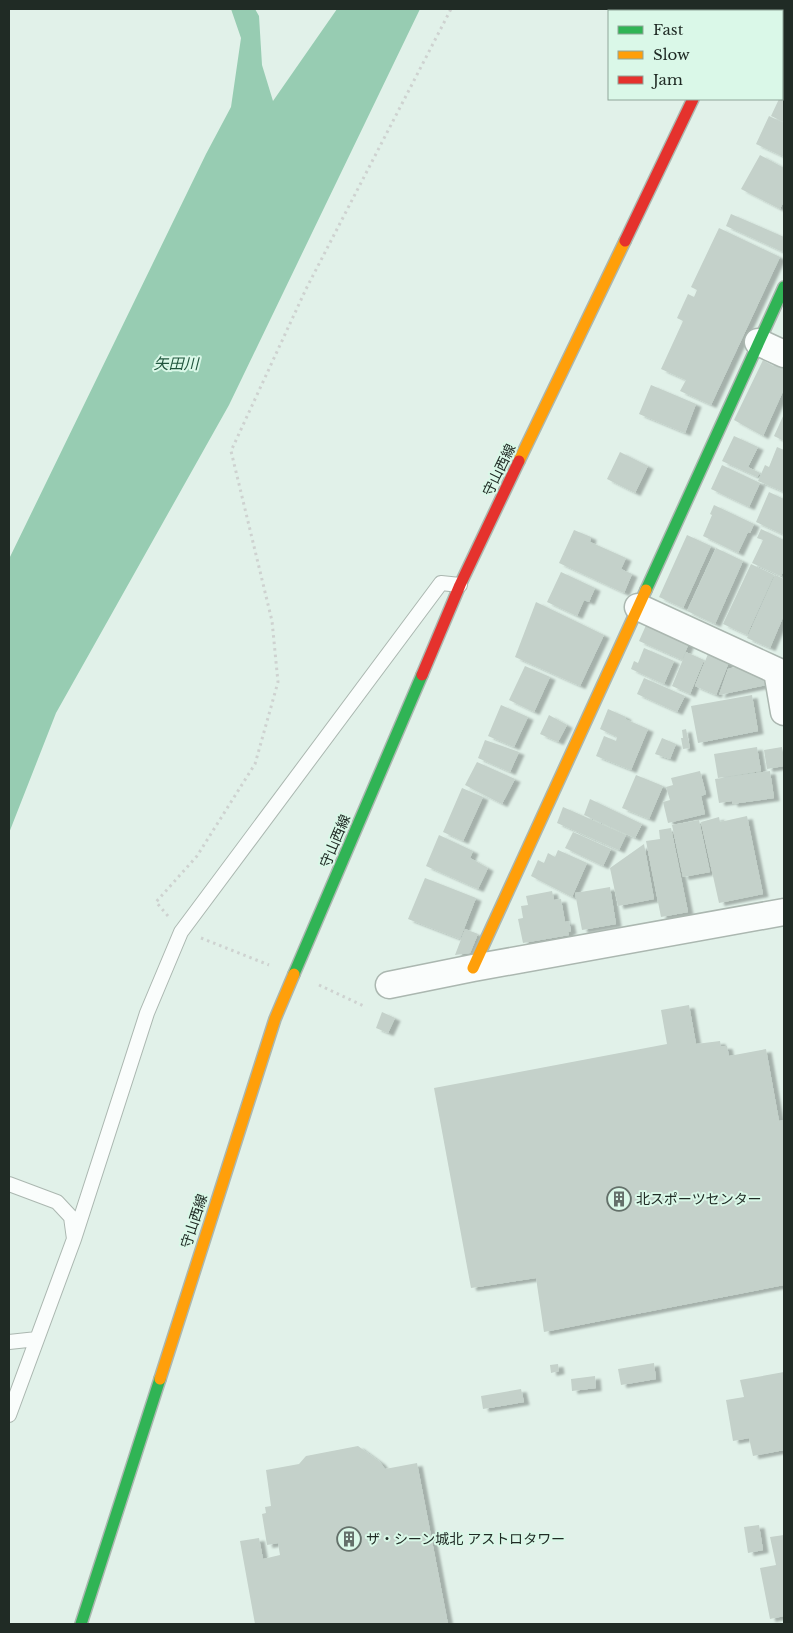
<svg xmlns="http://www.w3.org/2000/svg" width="793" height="1633" viewBox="0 0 793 1633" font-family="'Libre Baskerville','Noto Sans JP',serif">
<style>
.water{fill:#97ccb2}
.building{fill:#c4d1ca;filter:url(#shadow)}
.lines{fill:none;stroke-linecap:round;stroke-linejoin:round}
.lane-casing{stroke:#abb7b0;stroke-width:16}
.street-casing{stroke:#abb7b0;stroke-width:29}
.fast-casing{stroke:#abb7b0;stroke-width:14}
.slow-casing{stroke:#abb7b0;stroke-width:14}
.jam-casing{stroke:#abb7b0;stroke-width:14}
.path{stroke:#ced2d0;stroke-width:3;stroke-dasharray:2.5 4;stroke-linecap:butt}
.lane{stroke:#fafdfc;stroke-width:14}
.street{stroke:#fafdfc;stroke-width:26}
.fast{stroke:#30b455;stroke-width:11}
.slow{stroke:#ff9f0a;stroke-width:11}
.jam{stroke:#e5322d;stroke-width:11}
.labels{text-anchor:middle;stroke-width:4;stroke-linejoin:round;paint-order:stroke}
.street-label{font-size:14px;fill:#202b25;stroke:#daf8e8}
.poi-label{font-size:14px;fill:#202b25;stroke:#daf8e8;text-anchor:start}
.water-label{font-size:15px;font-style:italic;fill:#20553d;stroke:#daf8e8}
</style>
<defs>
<filter id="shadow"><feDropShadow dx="5.5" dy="3" stdDeviation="1" flood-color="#0004"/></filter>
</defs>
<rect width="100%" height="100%" fill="#e1f1e9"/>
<path class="water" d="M231 9H255L259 16 262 65 273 101 337 9H420L229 405 56 713 9 833V559L206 154 231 107 241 38Z"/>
<path class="building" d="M784 88V122L771 116 779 99H782V94Z
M769 116 784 123V157L756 144Z
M760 155 784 168V201L780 209 741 189Z
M731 214 784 237 783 252 726 226Z
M719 228 780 257 711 405 680 391 686 380 661 369 683 321 677 318 688 294 694 297 697 290 691 287Z
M763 360 773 366 778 360 784 363V389L763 436 734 420Z
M651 385 696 404 685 433 639 414Z
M784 414V441L774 436Z
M734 436 758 447 748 467 760 473 757 477 722 461Z
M777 447 784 450V492L758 481 765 465 769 467Z
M620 452 648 466 635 493 607 479Z
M722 465 760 483 749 507 711 489Z
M769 492 784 499V535L756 522Z
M714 505 754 524 750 533 748 532 738 553 703 536 712 515 710 514Z
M761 529 784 540V570L781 576 752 563 763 540 757 538Z
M574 530 591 537 590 542 626 558 621 569 632 574 624 593 559 563Z
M687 535 711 546 683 608 659 597Z
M716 548 743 561 715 624 687 611Z
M751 564 774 575 747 635 723 624Z
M561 572 595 588 589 602 584 600 577 616 547 602Z
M775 575 784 579V615L770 648 747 638Z
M536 602 604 635 580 686 515 657Z
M647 623 691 638 682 660 639 641Z
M644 648 674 661 664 684 631 669 634 661 638 663Z
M710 649 731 657 716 695 695 686Z
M686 652 704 660 690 694 672 686Z
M750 663 765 677 766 685 719 695 728 669Z
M525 666 550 677 534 712 509 700Z
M644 678 685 696 677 712 637 694Z
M752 695 758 731 698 743 691 706Z
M501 705 528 717 514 747 488 736Z
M608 709 626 717 625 719 648 729 631 770 596 756 604 736 616 741 617 737 600 729Z
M549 715 567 725 558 742 540 734Z
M686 729 690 748 683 749 681 738H683L682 730Z
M662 738 676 744 670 759 655 754Z
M485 740 519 752 510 772 478 758Z
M757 747 761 771 718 778 714 754Z
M782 747 784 766 767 769 764 750Z
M477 762 515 779 502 804 465 785Z
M700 771 706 794 701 796 705 814 668 823 663 802 670 800 666 787 673 785 671 778Z
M770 771 774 798 732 804V801L719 803 715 779Z
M636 775 663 786 649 819 622 808Z
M462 788 483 797 463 841 443 832Z
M590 799 642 824 635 838 584 815Z
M563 807 626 835 619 850 557 823Z
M747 816 763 894 719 903 701 822 719 817 720 822Z
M699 820 710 872 683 877 672 825Z
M671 828 688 912 661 917 646 841 660 839 659 830Z
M573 832 611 849 603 866 565 848Z
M439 835 473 851 470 858 488 868 478 889 426 866Z
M644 844 654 899 618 906 610 868Z
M558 850 587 863 572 897 531 876 538 860 544 863 548 853 555 857Z
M425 878 476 898 460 939 408 919Z
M610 887 616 924 582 930 575 893Z
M552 891 554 900 561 899 565 922 569 921 571 931 568 932 569 935 523 943 518 919 523 918 521 906 528 905 526 896Z
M465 929 478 934 470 953 455 955Z
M689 1005 696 1044 720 1041 721 1046H727L729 1056 766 1049 779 1121 784 1120V1285L544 1332 536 1278 471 1288 434 1088 667 1044 661 1010Z
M382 1012 395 1018 388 1033 376 1028Z
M654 1363 656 1379 621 1385 618 1369Z
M558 1364 559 1371 551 1373 550 1365Z
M784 1372V1450L753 1456 749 1438 733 1441 726 1400 744 1397 740 1380Z
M595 1376 596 1388 572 1391 571 1379Z
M521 1389 524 1402 483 1409 481 1396Z
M358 1446 380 1462 385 1469 417 1463 448 1624H255L240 1541 259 1538 263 1559 280 1555 278 1543 267 1545 262 1514 266 1513 265 1507 271 1506 266 1470 299 1464 306 1456Z
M759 1525 763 1550 748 1553 744 1527Z
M784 1535V1616L770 1619 760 1568 776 1565 770 1537Z"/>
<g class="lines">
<g class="lane-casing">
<path id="lane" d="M9 1184 57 1202 71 1217 74 1239 9 1415
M74 1239 147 1013 181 932 441 583 460 585
M9 1342 37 1339"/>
</g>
<g class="street-casing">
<path id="street" d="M758 342 784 354
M638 607 777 671 784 712
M389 985 473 968 784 912"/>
</g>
<g class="fast-casing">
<path id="fast" d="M735 11 736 9
M646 590 784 287
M294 974 422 675
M81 1624 160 1379"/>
</g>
<g class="slow-casing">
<path id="slow" d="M519 461 625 241
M473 968 646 590
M160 1379 275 1019 294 974"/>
</g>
<g class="jam-casing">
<path id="jam" d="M625 241 693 99
M422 675 460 585 519 461"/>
</g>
<path class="path" d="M168 916 156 902 197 856 255 764 278 682 272 621 231 451 306 289 451 9
M201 938 269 965
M319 985 366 1007"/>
<use href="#lane" class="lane"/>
<use href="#street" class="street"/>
<use href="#fast" class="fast"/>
<use href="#slow" class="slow"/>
<use href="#jam" class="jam"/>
</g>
<defs>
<g id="building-ring" transform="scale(1.25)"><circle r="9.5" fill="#daf8e8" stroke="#64706a" stroke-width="1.5"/><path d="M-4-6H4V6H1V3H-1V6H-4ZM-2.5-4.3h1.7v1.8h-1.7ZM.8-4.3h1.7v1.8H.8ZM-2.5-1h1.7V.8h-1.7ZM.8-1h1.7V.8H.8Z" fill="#64706a"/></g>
</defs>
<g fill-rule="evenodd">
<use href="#building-ring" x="619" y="1199"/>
<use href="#building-ring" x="349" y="1539"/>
</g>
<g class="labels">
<g class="street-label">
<text transform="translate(499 470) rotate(-64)" y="5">守山西線</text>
<text transform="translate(335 841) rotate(-67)" y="5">守山西線</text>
<text transform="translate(194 1221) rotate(-72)" y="5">守山西線</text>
</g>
<g class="poi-label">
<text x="636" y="1204">北スポーツセンター</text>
<text x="366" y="1544">ザ・シーン城北 アストロタワー</text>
</g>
<g class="water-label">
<text x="176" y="369">矢田川</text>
</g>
</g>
<rect width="793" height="1633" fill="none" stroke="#202b25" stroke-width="20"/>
<rect x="608" y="10" width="175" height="90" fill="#daf8e8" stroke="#90a69a"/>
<rect x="618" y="26" width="25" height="8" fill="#30b455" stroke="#90a69a"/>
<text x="653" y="35" font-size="15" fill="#202b25">Fast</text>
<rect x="618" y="51" width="25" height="8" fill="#ff9f0a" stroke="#90a69a"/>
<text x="653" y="60" font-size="15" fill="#202b25">Slow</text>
<rect x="618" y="76" width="25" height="8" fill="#e5322d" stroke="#90a69a"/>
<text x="653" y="85" font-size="15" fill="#202b25">Jam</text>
</svg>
